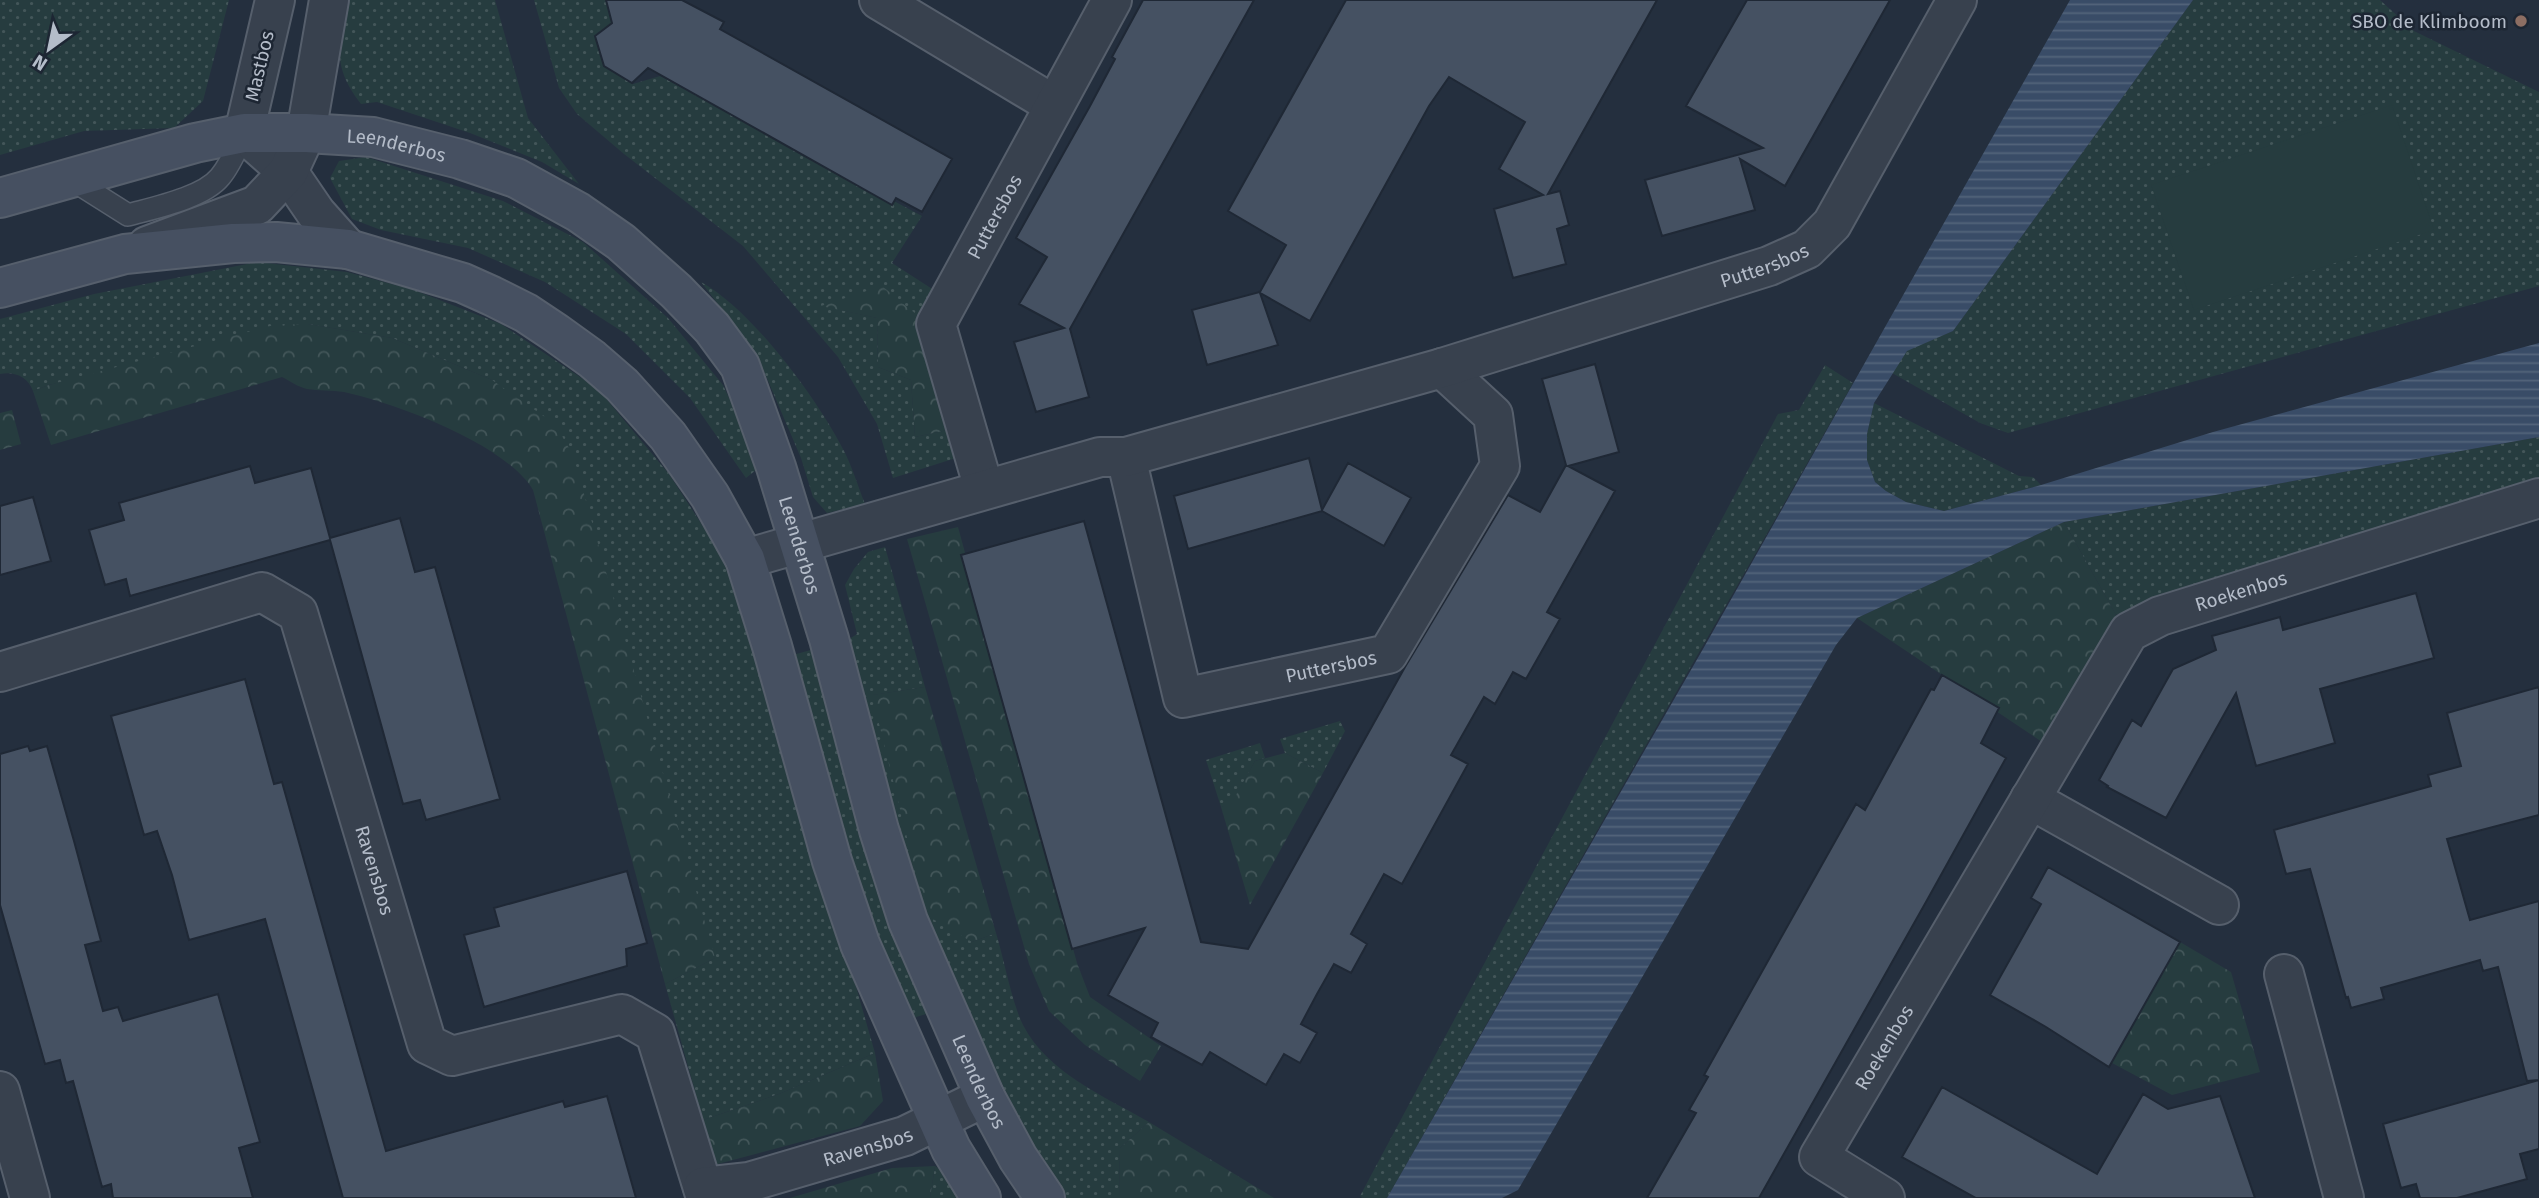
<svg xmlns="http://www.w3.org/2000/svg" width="2539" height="1198" viewBox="0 0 2539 1198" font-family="'Fira Sans',sans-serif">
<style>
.grass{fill:url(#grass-dots)}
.forest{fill:url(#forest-crowns)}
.garden{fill:#263c3f}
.water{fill:url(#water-rules)}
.building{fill:#455162;stroke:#1f2835;stroke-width:2}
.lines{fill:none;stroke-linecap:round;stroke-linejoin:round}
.lane-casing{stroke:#565f6c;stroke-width:24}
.street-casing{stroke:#565f6c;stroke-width:42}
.secondary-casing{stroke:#565f6c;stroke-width:42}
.lane{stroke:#38414e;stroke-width:21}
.street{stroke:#38414e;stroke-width:38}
.secondary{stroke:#465061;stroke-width:38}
.education-dot{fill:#8d6e63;stroke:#1d2633;stroke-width:2.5}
.labels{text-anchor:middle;stroke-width:5;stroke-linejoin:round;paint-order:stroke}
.poi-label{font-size:19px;fill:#b4bcc9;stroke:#1d2633;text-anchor:end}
.street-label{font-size:19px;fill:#b4bcc9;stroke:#1d2633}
</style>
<defs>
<pattern id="grass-dots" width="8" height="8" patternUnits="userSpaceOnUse" patternTransform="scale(1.75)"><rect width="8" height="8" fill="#263c3f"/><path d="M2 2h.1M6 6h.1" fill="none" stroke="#435659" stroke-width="1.8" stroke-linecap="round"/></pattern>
<pattern id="forest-crowns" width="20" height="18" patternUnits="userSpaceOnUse" patternTransform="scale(1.75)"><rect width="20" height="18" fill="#263c3f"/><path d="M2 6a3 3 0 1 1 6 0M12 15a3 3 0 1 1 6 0" fill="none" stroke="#435659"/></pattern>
<pattern id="water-rules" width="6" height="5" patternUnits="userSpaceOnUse" patternTransform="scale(1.75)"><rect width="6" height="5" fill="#394c67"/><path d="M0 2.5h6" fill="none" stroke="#53647b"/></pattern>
</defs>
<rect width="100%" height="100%" fill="#242f3e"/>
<path class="grass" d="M0 0H229L203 101 174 128 84 131 0 155Z
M348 0H495L528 118 579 184 542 162 470 133 377 102 361 104C330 64 340 45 348 0Z
M534 0H611L618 25 607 67 633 84 660 76 922 216 892 263 937 292 922 319 823 306 877 318 878 367 911 380 915 437 952 429 956 458 893 478 877 424 838 357 743 246 624 154 577 114 559 88Z
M2193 0H2380L2414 31 2539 92V286L2008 433 1980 423 1892 373 1907 350 1953 331Z
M366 157 503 201 583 242 668 318 723 385 761 466 746 478 690 398 626 334 545 282 468 248 381 230 352 219 330 178 339 161Z
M257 262 347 272 414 290 501 324 598 389 669 474 741 585 875 1053 779 1094 703 1120 665 984 715 958 492 380 392 338 308 324 49 385 33 391C28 377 15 371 0 374V319L94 294Z
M701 282C752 310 816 397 843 449 852 466 858 486 865 504L827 513 813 497 801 458 757 355Z
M1825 365 1853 383 1387 1198H1362L1360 1196 1778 414 1799 410Z
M1874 403 2019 476 2033 477 2041 485 1944 511 1906 502 1886 491 1875 482 1867 460V434Z
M2539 437V483L2137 606 2116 615 2064 522Z
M885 547 925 687 873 695 972 942 996 933C1004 959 1012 1003 1023 1025 1048 1073 1104 1096 1149 1122L1120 1148 1119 1198H1066L993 1085 926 915 843 643 857 634 845 585 854 569 868 552Z
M818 648 933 1012 906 1020 877 950 789 656Z
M1340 721 1345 731 1323 773 1285 753 1280 739Z
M1260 743 1265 758 1255 761 1231 805 1221 807 1206 760Z
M935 1166 979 1198H930Z"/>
<path class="forest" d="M882 286 922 319 952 429 915 437 911 380 878 367 877 318 821 306Z
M308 324 392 338 492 380 555 424 573 455 715 958 665 984 533 490C506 444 395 403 344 392 332 390 319 391 307 389 298 387 290 381 282 377L51 445 33 391 49 385 274 325Z
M12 410 21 444 0 450V413Z
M2064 522 2116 615 2107 641 2048 746 1857 618Z
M958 527 1077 963 1090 997 1161 1046 1140 1081 1085 1045 1049 1011 1029 964 907 539Z
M925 687 996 933 972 942 926 915 872 695Z
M1285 753 1323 773 1250 905 1221 807 1231 804 1255 761Z
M2180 942 2231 972 2260 1072 2172 1095 2112 1063Z
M875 1053 883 1101 860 1126 714 1165 703 1120 779 1094Z
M1149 1122 1274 1198H1119L1120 1148Z
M935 1166 930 1198H790L892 1168Z"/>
<path class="garden" d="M2392 105 2434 230 2194 310 2151 185Z"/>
<path class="water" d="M2070 0H2193L1953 331 1907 351 1874 403 1867 434V460L1875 482 1886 491 1906 502 1944 511 2041 485 2213 432 2539 343V437L2064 522 1857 618 1836 645 1518 1190 1502 1198H1387L1703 649Z"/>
<path class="building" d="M606 0H682L724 22 720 29 952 159 922 212 896 198 892 205 648 68 632 83 604 66 595 36 612 23Z
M1143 0H1254L1070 329 1089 397 1036 412 1014 342 1064 328 1019 304 1047 257 1016 238 1090 106 1115 59 1112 57Z
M1346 0H1657L1548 194 1560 191 1569 225 1557 229 1566 264 1513 278 1494 209 1543 195 1499 169 1525 122 1449 77 1429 106 1310 321 1260 293 1278 345 1207 365 1192 310 1260 292 1286 245 1228 211Z
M1747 0H1890L1785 186 1740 159 1755 210 1662 236 1645 180 1763 148 1686 106Z
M1595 364 1619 452 1568 466 1615 491 1547 612 1560 619 1526 679 1513 672 1495 704 1484 697 1451 755 1468 764 1402 884 1384 874 1351 934 1367 944 1351 973 1334 964 1317 994 1301 1024 1317 1033 1300 1063 1284 1054 1266 1085 1210 1052 1202 1065 1151 1037 1158 1023 1108 995 1145 928 1072 949 961 555 1084 521 1201 942 1248 949 1405 667 1508 495 1540 512 1566 465 1542 379Z
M1309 458 1322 510 1348 463 1411 498 1384 546 1322 511 1188 549 1174 496Z
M250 466 255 483 311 468 330 538 400 518 415 572 435 567 500 799 426 820 420 800 403 804 330 540 130 596 126 579 105 585 89 530 124 520 119 503Z
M33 497 51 561 0 575V506Z
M2416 593 2434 658 2320 689 2335 743 2256 766 2236 693 2166 818 2107 787 2108 786 2099 780 2132 720 2141 726 2173 669 2216 650 2212 636 2280 617 2283 630Z
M1942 675 1999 708 1981 743 2006 758 1926 902 1759 1198H1647L1696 1113 1689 1110 1708 1077 1704 1075 1856 804 1865 810 1931 689 1934 690Z
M245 679 274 784 282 782 386 1151 563 1101 565 1107 607 1096 636 1198H343L265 919 189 940 172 875 157 831 144 835 111 716Z
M2539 687V815L2447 839 2470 920 2539 901V1080L2527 1081 2498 967 2483 971 2480 960 2381 988 2384 999 2351 1008 2348 997 2346 998 2310 869 2286 874 2274 830 2431 786 2428 775 2461 766 2447 713Z
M28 746 30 751 47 746 74 841 101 941 85 945 103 1011 118 1007 123 1021 218 994 260 1142 239 1148 253 1198H113L111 1184 102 1187 73 1081 66 1083 60 1060 45 1064 0 905V754Z
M2048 867 2180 942 2109 1067 2046 1027 1990 995 2041 904 2031 898Z
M627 871 647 943 626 949 627 966 484 1007 464 935 499 926 494 908Z
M2539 1080V1149L2520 1154 2527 1179 2457 1198H2420L2416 1184 2401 1188 2383 1124Z
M1942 1087 2097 1174 2143 1094 2168 1109 2220 1096 2255 1198H1976L1902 1157Z"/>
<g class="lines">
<g class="lane-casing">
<path id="lane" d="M71 179 128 215C153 208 203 198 220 177 231 164 237 148 244 133"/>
</g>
<g class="street-casing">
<g id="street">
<path d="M275 0 244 133 288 172 316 213 348 249"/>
<path d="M879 0 1054 105"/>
<path d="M147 246 257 205 288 172 306 133 329 0"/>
<path id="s1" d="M1126 457 1183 698 1388 654 1500 466 1493 415 1442 368"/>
<path id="s2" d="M984 489 936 324 1112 0"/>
<path id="s3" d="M745 559 1100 457H1126L1442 368 1769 266 1807 249 1832 224 1957 0"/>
<path id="s4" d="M0 672 262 592 298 613 427 1044 452 1056 622 1014 655 1033 706 1198"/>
<path d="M2030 799 2219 905"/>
<path d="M2284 974 2344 1198"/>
<path d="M0 1091 30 1198"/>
<path id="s5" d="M703 1187 749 1182 905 1136 985 1097"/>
<path id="s6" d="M1885 1198 1819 1157 2129 632 2160 616 2539 498"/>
</g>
</g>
<g class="secondary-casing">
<g id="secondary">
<path id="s7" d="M0 198 195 143 244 133H306L373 137 460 159 516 178 578 212 621 242 676 291 712 328 740 366 776 467 799 542 829 639 879 830 908 921 985 1097 1018 1158 1045 1198"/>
<path d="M0 288 125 254 233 243 276 242 348 249 463 283 492 296 526 313 556 333 592 359 622 385 668 436 710 496 745 559 772 646 832 861 860 944 951 1149 981 1198"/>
</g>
</g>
<use href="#lane" class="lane"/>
<use href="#street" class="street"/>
<use href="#secondary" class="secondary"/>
</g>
<circle class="education-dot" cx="2521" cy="21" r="7"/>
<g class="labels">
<g class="poi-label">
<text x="2507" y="28">SBO de Klimboom</text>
</g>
<g class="street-label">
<text transform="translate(259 66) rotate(-77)" y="7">Mastbos</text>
<text dy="7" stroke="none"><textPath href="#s7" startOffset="406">Leenderbos</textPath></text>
<text dy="7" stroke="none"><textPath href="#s2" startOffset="294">Puttersbos</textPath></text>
<text dy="7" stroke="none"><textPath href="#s3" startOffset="1062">Puttersbos</textPath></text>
<text dy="7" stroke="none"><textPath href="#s7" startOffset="1015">Leenderbos</textPath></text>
<text dy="7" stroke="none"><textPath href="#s6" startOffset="807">Roekenbos</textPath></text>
<text dy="7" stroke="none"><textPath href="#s1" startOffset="399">Puttersbos</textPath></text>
<text dy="7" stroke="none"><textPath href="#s4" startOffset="584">Ravensbos</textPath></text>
<text dy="7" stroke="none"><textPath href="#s6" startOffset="205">Roekenbos</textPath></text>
<text dy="7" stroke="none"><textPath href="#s7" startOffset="1582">Leenderbos</textPath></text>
<text dy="7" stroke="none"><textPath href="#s5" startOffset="170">Ravensbos</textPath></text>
</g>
</g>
<g transform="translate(49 49) rotate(213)" stroke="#1d2633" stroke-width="5" paint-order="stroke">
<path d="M0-5L12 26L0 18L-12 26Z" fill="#b4bcc9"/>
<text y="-10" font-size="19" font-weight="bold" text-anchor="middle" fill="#b4bcc9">N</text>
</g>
</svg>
